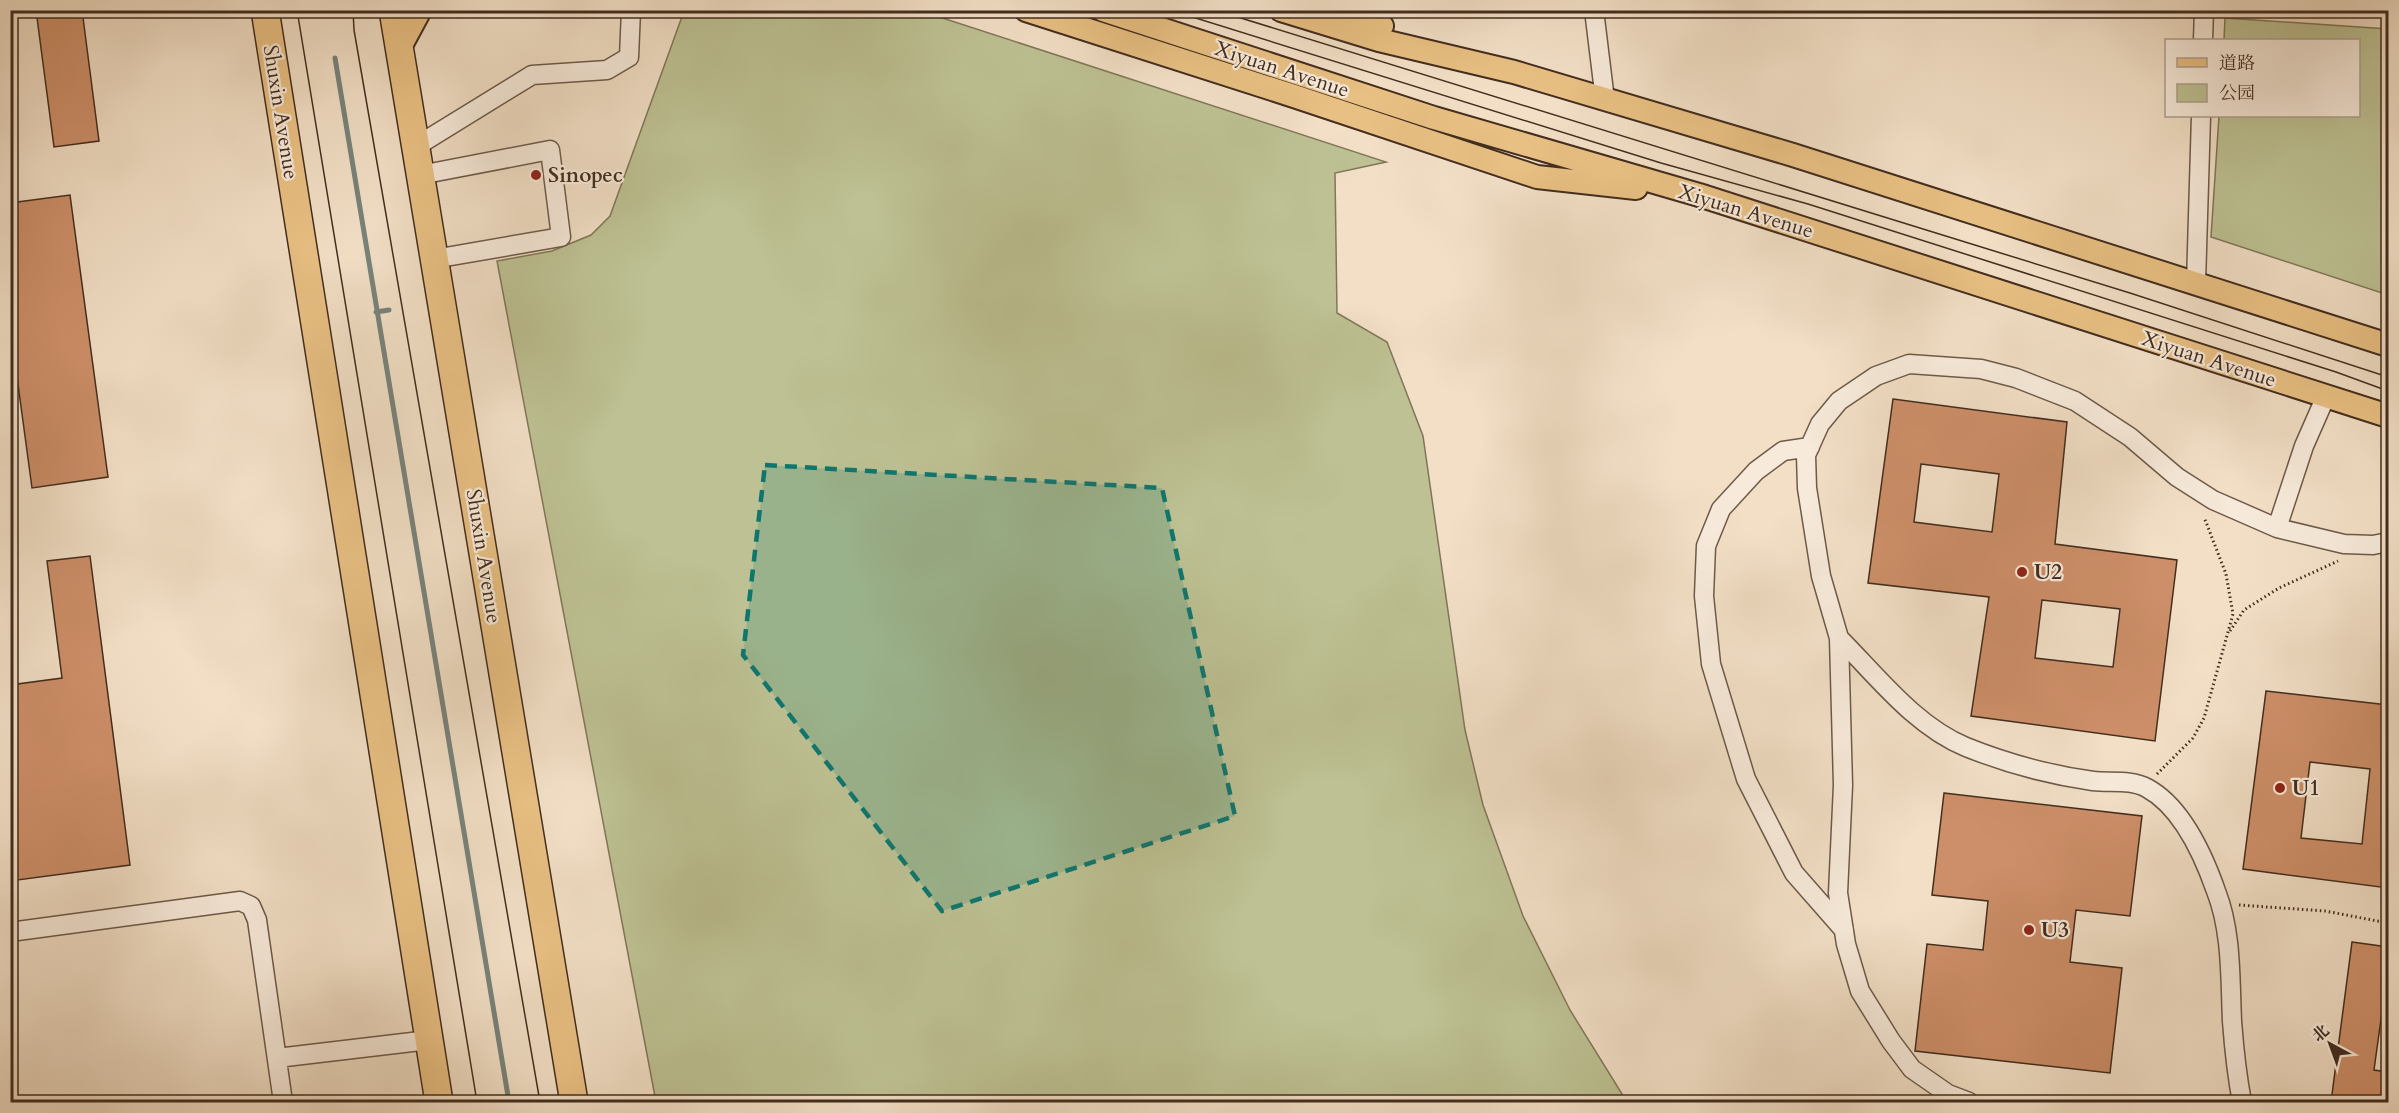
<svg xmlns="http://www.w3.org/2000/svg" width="2399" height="1113" viewBox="0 0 2399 1113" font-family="Cardo,'Noto Serif SC',serif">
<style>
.green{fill:#bdc193;stroke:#807759;stroke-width:1.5}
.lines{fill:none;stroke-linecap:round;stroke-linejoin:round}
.stream{stroke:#78837b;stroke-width:5}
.building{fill:#cd8f69;stroke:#422d1f;stroke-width:1.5;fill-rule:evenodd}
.minor-casing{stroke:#6e5a49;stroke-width:21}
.major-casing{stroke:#422d1f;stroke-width:26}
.highway-casing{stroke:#422d1f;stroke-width:30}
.path{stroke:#422d1f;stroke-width:3;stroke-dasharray:1.5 3;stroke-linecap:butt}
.minor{stroke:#f7eada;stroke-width:18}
.major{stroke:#e9c083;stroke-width:22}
.highway{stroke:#e9c083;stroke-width:27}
.tram{stroke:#422d1f;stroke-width:1.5}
.marked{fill:#0f766e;fill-opacity:0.2;stroke:#0f766e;stroke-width:4.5;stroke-dasharray:12 8;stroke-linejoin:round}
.poi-dot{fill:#8f2418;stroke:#f7eada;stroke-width:2}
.labels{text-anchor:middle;stroke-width:4.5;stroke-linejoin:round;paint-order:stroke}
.street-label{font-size:21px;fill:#422d1f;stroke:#f7eada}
.poi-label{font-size:21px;font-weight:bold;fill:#422d1f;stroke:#f7eada;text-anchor:start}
</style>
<rect width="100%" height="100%" fill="#f2dfc6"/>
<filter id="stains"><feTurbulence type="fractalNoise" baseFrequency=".00333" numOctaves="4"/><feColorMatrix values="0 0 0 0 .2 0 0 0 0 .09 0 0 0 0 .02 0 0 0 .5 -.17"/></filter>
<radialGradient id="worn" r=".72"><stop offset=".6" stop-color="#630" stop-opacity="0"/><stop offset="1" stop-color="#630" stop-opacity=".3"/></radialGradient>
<path class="green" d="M684 11H921L1386 162 1335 173 1337 313 1387 342 1423 436 1465 730 1483 805 1523 916 1570 1010 1627 1102H656L497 261 552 251 591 235 610 216Z
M2225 18 2388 29V295L2211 237 2219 116H2358V40H2224Z"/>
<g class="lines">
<path class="stream" d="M335 58 509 1102
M376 312 389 310"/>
</g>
<path class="building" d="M36 10H82L99 141 54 147Z
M70 195 108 477 32 488 10 325V203Z
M1893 399 2067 422 2055 544 2177 560 2155 741 1971 716 1989 597 1868 583ZM1921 464 1999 474 1992 532 1914 522ZM2042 600 2120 609 2113 667 2035 658Z
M90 556 130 865 10 881V685L62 678 47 561Z
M2266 691 2388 705V888L2243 869ZM2310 762 2370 769 2362 844 2301 838Z
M1944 793 2142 816 2130 916 2076 910 2070 962 2122 968 2110 1073 1915 1051 1927 944 1983 950 1988 901 1932 895Z
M2352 942 2388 947V1013L2382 1012 2374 1070 2388 1072V1102H2331Z"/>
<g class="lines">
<g class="minor-casing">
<path id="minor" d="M1594 10 1605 100
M2203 40 2204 10
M415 147 532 75 607 70 629 57 631 10
M420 175 550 150 561 237 434 259
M2196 283 2201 116
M1810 447 1783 451 1756 471 1721 509 1706 546 1704 596 1711 664 1746 779 1794 873 1844 930
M2277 528 2304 446 2326 396
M1839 638C1877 676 1915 726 1966 747 2006 763 2050 775 2093 781 2110 783 2131 779 2147 788 2182 807 2203 854 2216 891 2232 932 2230 978 2232 1021 2234 1048 2237 1076 2242 1102
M10 932 240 901 251 906 257 920 283 1102
M277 1058 429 1040
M1969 1102 1948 1094 1912 1069 1891 1041 1860 991 1846 944 1838 893 1843 785 1839 638 1821 576 1807 488 1806 455 1820 424 1839 401 1876 376 1909 364 1981 369 2016 378 2075 401 2130 437 2177 477 2213 500 2277 528 2344 544 2373 545 2388 542"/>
</g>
<g class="major-casing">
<path id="major" d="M1026 10 1294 96 1537 177 1636 188
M1103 10 1434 118 1699 195 2388 416
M1281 10 1379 40 1514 72 1793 155 2388 345
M1338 10 1382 26
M399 49 420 10"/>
</g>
<g class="highway-casing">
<path id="highway" d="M265 10 439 1102
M393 10 574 1102"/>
</g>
<path class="path" d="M2230 631 2244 610 2279 588 2338 561
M2157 774 2193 738 2204 718 2233 614 2226 574 2204 517
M2239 905 2325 911 2388 923"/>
<use href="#minor" class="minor"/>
<use href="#major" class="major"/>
<use href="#highway" class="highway"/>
<path class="tram" d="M297 10 477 1102
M353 10 354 30 540 1102
M1170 10 1661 163 1808 204 2336 372 2388 391
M1215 10 2130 293 2388 377"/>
</g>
<path class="marked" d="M765 465 1162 488 1235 816 942 911 743 655Z"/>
<g class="poi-dot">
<circle cx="536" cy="175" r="6"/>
<circle cx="2022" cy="572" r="6"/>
<circle cx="2280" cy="788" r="6"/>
<circle cx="2029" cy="930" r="6"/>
</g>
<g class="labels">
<g class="street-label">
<text transform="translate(1282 69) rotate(18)" y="7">Xiyuan Avenue</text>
<text transform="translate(281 112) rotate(81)" y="7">Shuxin Avenue</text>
<text transform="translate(1746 211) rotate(17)" y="7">Xiyuan Avenue</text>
<text transform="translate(2209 359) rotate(18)" y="7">Xiyuan Avenue</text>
<text transform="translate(484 556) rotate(81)" y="7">Shuxin Avenue</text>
</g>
<g class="poi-label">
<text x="548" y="182">Sinopec</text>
<text x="2034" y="579">U2</text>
<text x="2292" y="795">U1</text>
<text x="2041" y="937">U3</text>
</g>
</g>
<rect width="2399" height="1113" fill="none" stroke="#f2dfc6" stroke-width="36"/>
<rect x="12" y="12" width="2375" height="1089" fill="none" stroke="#422d1f" stroke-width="3"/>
<rect x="18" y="18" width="2363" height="1077" fill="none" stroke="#422d1f" stroke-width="1.5"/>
<rect x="2165" y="39" width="195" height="78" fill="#f7eada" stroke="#af9e8f" stroke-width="1.5"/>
<rect x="2177" y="58" width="30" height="9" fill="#e9c083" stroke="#af9e8f" stroke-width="1.5"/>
<text x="2219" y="69" font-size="18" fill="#422d1f">道路</text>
<rect x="2177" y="84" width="30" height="18" fill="#bdc193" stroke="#af9e8f" stroke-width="1.5"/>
<text x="2219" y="99" font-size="18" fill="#422d1f">公园</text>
<g transform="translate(2330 1044) rotate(319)" stroke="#f7eada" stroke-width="4.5" paint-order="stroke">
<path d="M0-4.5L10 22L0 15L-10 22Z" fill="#422d1f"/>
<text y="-9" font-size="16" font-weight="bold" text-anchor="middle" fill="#422d1f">北</text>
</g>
<rect width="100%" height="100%" filter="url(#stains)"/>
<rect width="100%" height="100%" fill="url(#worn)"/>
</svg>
